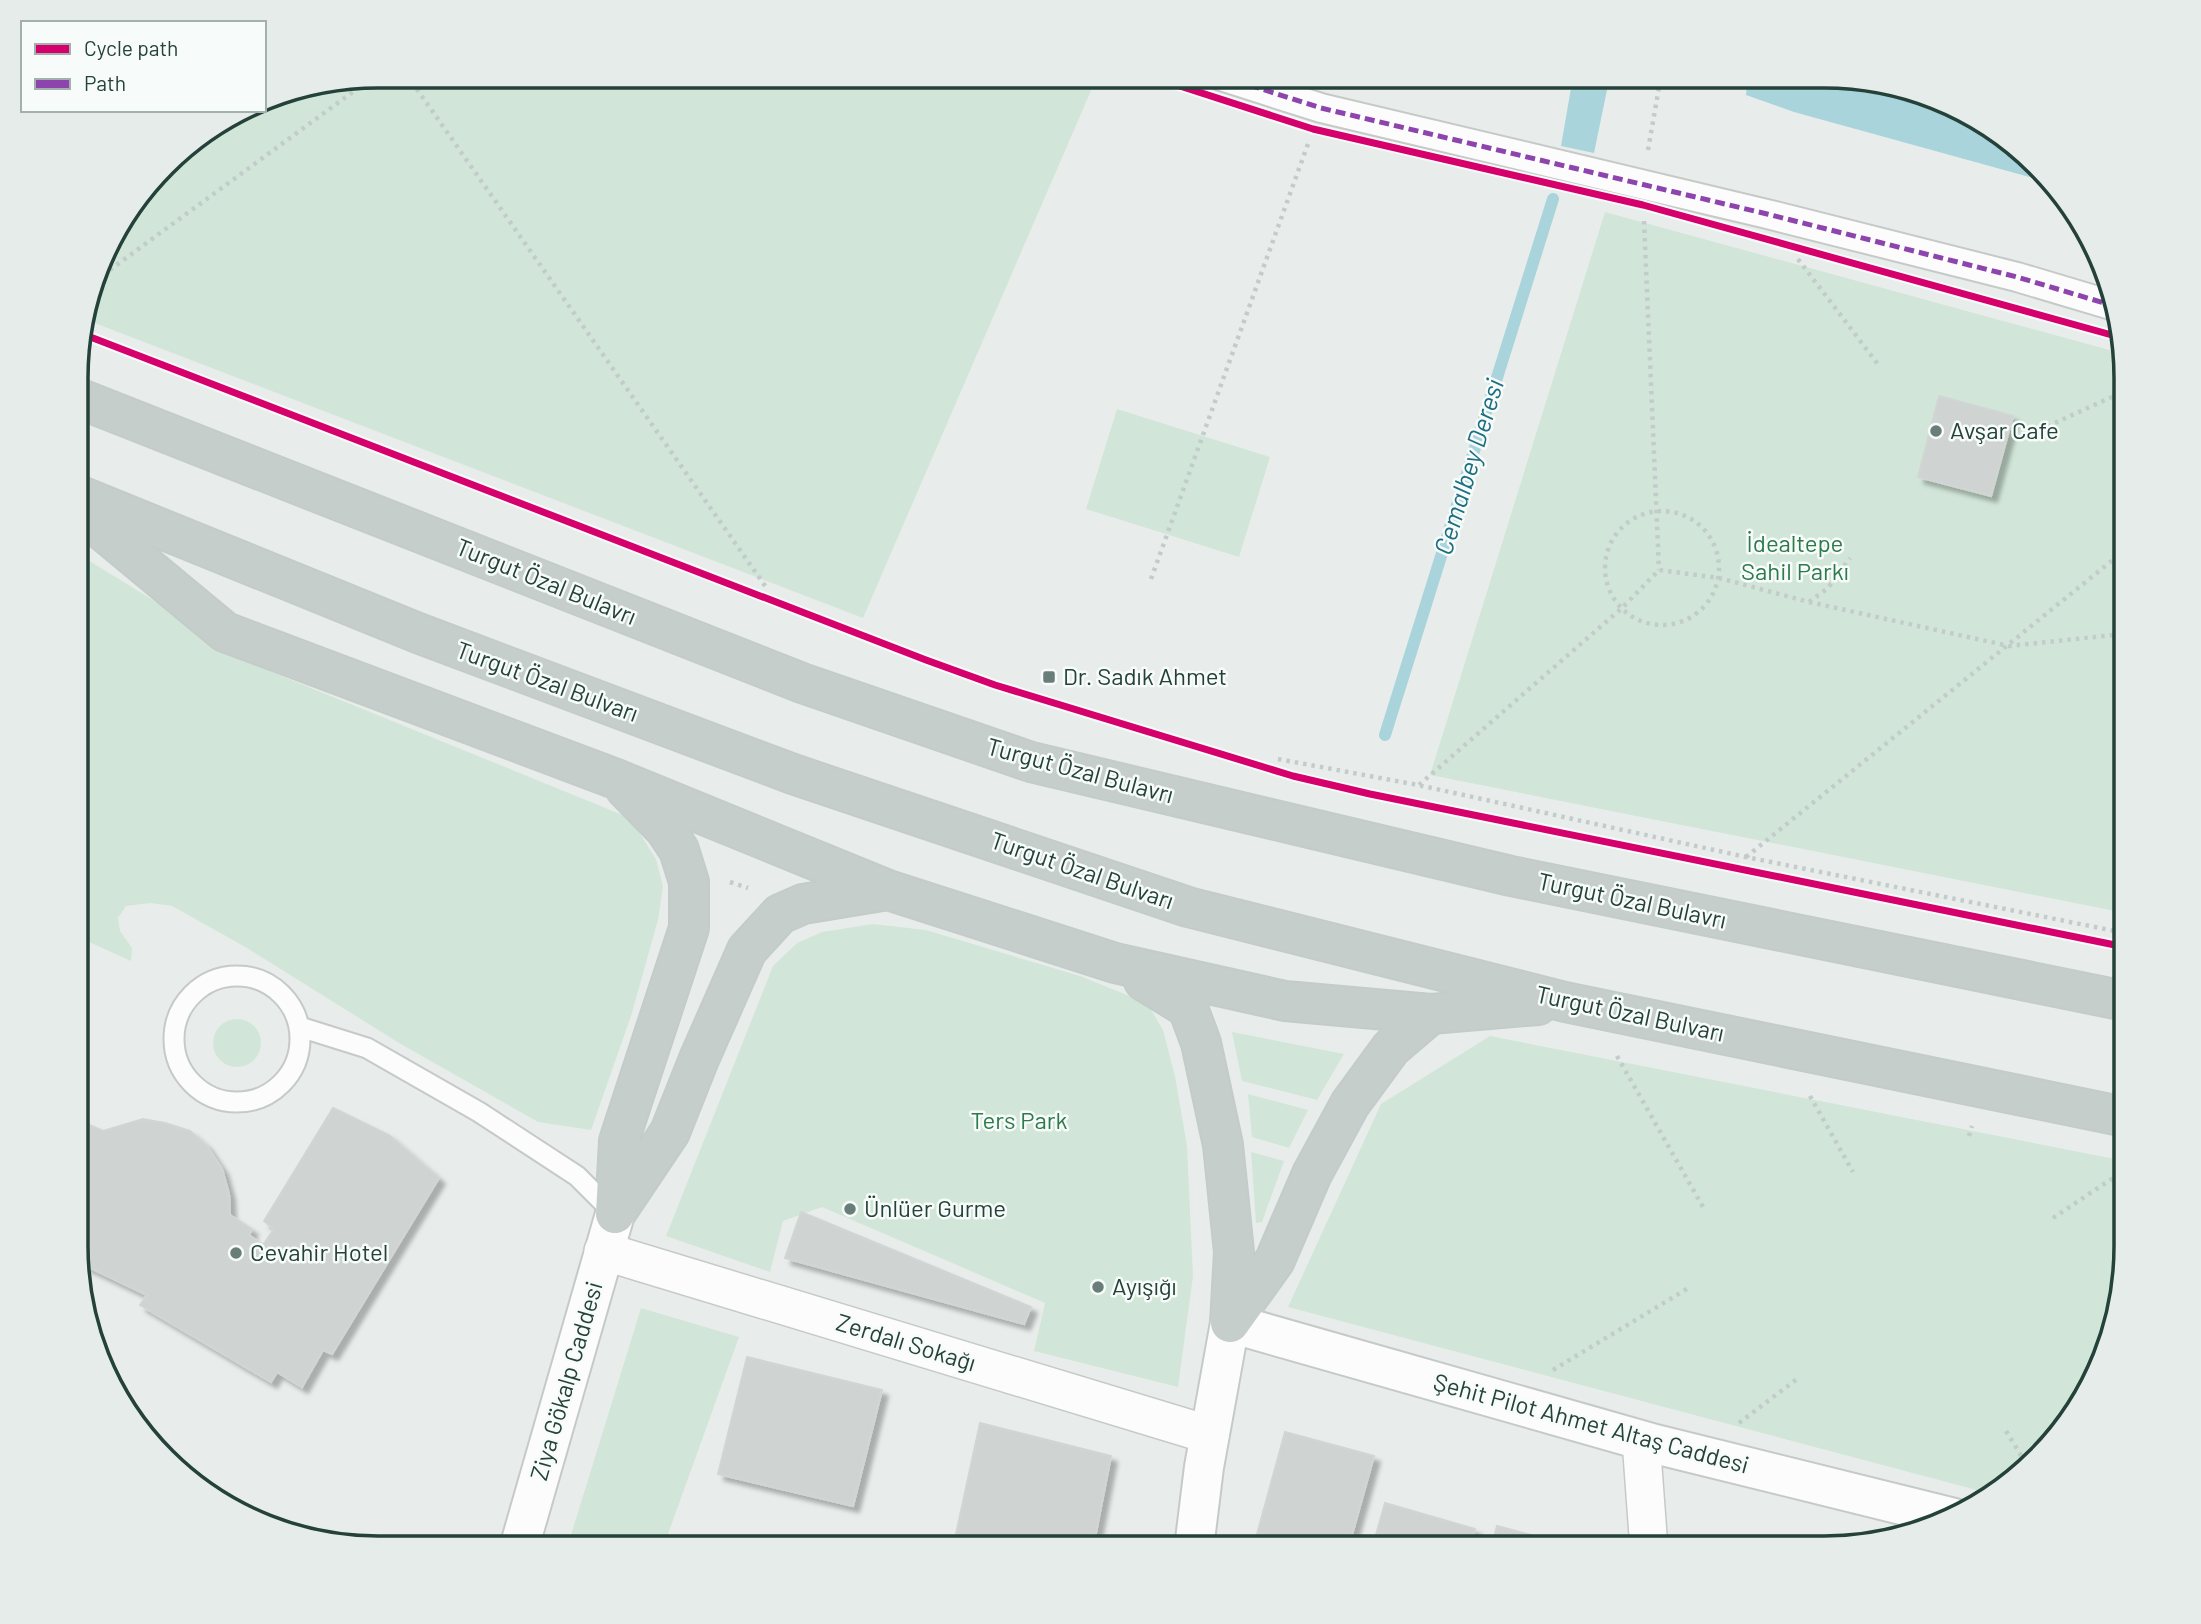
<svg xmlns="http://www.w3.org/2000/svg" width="2201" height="1624" viewBox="0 0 2201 1624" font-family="Barlow,sans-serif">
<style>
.green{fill:#d1e6d8}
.water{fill:#a9d4db}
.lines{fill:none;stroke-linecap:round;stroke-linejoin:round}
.stream{stroke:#a9d4db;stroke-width:12}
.building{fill:#cfd4d2;stroke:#d1d6d4;stroke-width:2;filter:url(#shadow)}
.service-casing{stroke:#c5cac8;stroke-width:23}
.pedestrian-casing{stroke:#c5cac8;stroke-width:32}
.minor-casing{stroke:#c5cac8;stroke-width:40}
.tertiary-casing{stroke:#c5cac8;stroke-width:42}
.trunk-casing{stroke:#c3ccc9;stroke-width:42}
.path{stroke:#c3ccca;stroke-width:4.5;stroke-dasharray:3.5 5;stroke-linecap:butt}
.service{stroke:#fcfcfc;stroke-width:19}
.pedestrian{stroke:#fcfcfc;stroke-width:28}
.minor{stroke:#fcfcfc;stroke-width:37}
.tertiary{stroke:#fcfcfc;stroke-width:38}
.trunk{stroke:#c6cecc;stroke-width:38}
.quiet{stroke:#8e44ad;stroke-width:5;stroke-dasharray:10 5;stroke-linecap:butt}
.cycleway-casing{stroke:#f7fbf9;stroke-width:11}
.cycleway{stroke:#d6006c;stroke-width:7}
.poi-dot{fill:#697e78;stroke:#f7fbf9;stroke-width:2.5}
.labels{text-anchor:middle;stroke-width:5;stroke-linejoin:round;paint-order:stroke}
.poi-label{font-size:24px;fill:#24423a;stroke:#f7fbf9;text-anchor:start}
.park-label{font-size:24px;fill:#2d7a4b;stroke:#f7fbf9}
.street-label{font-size:24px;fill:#24423a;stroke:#f7fbf9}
.water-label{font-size:26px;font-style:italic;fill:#1c6f80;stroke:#f7fbf9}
.rim{fill:none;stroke:#24423a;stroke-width:3.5}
</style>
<defs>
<filter id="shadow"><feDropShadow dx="6" dy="6" stdDeviation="2" flood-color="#0004"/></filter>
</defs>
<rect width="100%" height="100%" fill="#e8edeb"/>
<path class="green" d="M377 75 1063 76 1093 86 863 618 84 319 107 243 178 150 243 110H264V98Z
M1605 212 2124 354 2125 913 1430 775Z
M1117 409 1270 457 1239 557 1086 509Z
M83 557 267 670 630 818 656 859 663 886 658 920 631 1016 591 1130 538 1122 399 1043 247 948 172 906 151 903 126 906 118 918 120 931 132 948 131 961 78 937V569Z
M873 924 926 930 1080 976 1147 1003 1163 1030 1175 1076 1187 1146 1193 1276 1178 1387 1034 1351 1045 1303 822 1207 783 1221 770 1272 666 1236 773 966 797 943 822 932Z
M213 1043a24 24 0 1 1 48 0a24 24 0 1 1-48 0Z
M1232 1032 1344 1054 1317 1100 1242 1081Z
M1490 1036 2125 1161V1266L2110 1344 2063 1431 1988 1493 1288 1307 1381 1104Z
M1248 1094 1308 1110 1289 1148 1252 1137Z
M1251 1152 1284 1161 1262 1222 1256 1223Z
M641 1308 739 1337 663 1548H567Z"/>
<path class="water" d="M1545 76H1605L1607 90 1594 153 1561 146 1571 88Z
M1748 76H1843L1939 98 2008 138 2044 181 1794 112 1746 95Z"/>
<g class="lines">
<path class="stream" d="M1385 735 1553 199"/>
</g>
<path class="building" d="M1939 396 2013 416 1991 496 1918 477Z
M333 1108 389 1135 439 1178 332 1354 323 1350 302 1387 277 1372 271 1382 140 1305 147 1295 78 1262V1120L103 1131 143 1119 165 1123 190 1131 206 1145 222 1169 229 1194 230 1215 252 1229 249 1235 263 1245 274 1229 264 1221Z
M801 1212 1031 1307 1024 1324 785 1258Z
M747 1357 882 1390 853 1506 718 1474Z
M980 1423 1111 1456 1093 1548H953Z
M1285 1432 1374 1456 1348 1549H1253Z
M1385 1503 1475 1529 1470 1549H1372Z
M1497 1526 1576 1547 1575 1549H1491Z
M704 1536 758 1548H701Z"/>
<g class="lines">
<g class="service-casing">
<path id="service" d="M174 1039a63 63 0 1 1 126 0a63 63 0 1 1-126 0Z
M300 1027 367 1048 479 1112 577 1176 614 1213"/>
</g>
<g class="pedestrian-casing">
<path id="pedestrian" d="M1221 76 1321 108 1767 214 2017 277 2111 305"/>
</g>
<g class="minor-casing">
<path id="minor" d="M603 1251 1210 1435
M1641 1440 1649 1549"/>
</g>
<g class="tertiary-casing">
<path id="tertiary" d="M519 1548 615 1214
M1194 1548 1204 1467 1230 1323 1655 1444 1954 1518"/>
</g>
<g class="trunk-casing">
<path id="trunk" d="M78 398 802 683 1031 762 1511 876 2125 1001
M78 495 418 633 793 774 1188 907 1565 1002 2125 1117
M78 510 225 632 616 779 888 890 1115 963 1285 1001 1431 1014 1538 1005
M1144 981 1188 1008 1201 1043 1223 1145 1234 1252 1230 1323
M615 1214 619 1141 689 928V882L679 850 665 829 625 788
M615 1214 670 1132 699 1059 747 950 780 914 803 904 888 890
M1230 1323 1275 1260 1312 1174 1350 1104 1391 1048 1431 1014"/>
</g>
<path class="path" d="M407 75 768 590
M1648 150 1661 76
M1644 221 1659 570
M1798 259 1880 367
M96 280 376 75
M2024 437 2125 391
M1605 568a57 57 0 1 1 114 0a57 57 0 1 1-114 0Z
M1151 579 1309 141
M1809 602 1828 588 1850 558
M1278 759 1418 785 1746 857 2125 933
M1419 785 1622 608 1659 570 1719 578 1809 602 2009 646 2114 635 2125 637
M1746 857 2125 550
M730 882 748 888
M1617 1056 1703 1207
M1810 1096 1853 1172
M1969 1136 1972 1126
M2053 1218 2125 1170
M1553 1370 1690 1287
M1739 1423 1797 1379
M2006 1431 2025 1462"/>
<use href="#service" class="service"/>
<use href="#pedestrian" class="pedestrian"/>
<use href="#minor" class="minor"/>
<use href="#tertiary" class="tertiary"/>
<use href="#trunk" class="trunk"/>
<path class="quiet" d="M1221 76 1321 108 1767 214 2017 277 2111 305"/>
<g class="cycleway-casing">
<path id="cycleway" d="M1149 76 1313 129 1643 205 2119 337
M80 333 926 660 995 685 1293 776 1370 794 2125 947"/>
</g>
<use href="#cycleway" class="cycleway"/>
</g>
<g class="poi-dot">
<circle cx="1936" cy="431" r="7"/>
<rect x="1042" y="670" width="14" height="14" rx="3.5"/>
<circle cx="850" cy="1209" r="7"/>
<circle cx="236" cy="1253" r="7"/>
<circle cx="1098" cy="1287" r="7"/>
</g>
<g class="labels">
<g class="poi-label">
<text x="1950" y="439">Avşar Cafe</text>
<text x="1063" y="685">Dr. Sadık Ahmet</text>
<text x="864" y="1217">Ünlüer Gurme</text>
<text x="250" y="1261">Cevahir Hotel</text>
<text x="1112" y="1295">Ayışığı</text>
</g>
<g class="park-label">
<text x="1795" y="552">İdealtepe<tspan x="1795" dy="28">Sahil Parkı</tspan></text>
<text x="1019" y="1129">Ters Park</text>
</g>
<g class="street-label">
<text transform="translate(546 582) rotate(22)" y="8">Turgut Özal Bulavrı</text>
<text transform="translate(547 682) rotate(20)" y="8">Turgut Özal Bulvarı</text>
<text transform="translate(1080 771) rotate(15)" y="8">Turgut Özal Bulavrı</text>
<text transform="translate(1082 871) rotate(19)" y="8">Turgut Özal Bulvarı</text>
<text transform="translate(1632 901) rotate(12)" y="8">Turgut Özal Bulavrı</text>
<text transform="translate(1630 1014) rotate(12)" y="8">Turgut Özal Bulvarı</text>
<text transform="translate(906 1343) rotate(17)" y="8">Zerdalı Sokağı</text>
<text transform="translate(567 1381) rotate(-74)" y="8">Ziya Gökalp Caddesi</text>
<text transform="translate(1591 1424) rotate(15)" y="8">Şehit Pilot Ahmet Altaş Caddesi</text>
</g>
<g class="water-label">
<text transform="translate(1469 467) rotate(-73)" y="9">Cemalbey Deresi</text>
</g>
</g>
<path d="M0 0H2201V1624H0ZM378 88H1824A290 290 0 0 1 2114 378V1246A290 290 0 0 1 1824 1536H378A290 290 0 0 1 88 1246V378A290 290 0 0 1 378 88Z" fill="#e6ecea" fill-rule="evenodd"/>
<path class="rim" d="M378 88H1824A290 290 0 0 1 2114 378V1246A290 290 0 0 1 1824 1536H378A290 290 0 0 1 88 1246V378A290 290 0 0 1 378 88Z"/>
<rect x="21" y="21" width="245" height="91" fill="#f7fbf9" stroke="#a3b1ad" stroke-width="2"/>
<rect x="35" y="44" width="35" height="10" fill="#d6006c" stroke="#a3b1ad" stroke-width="2"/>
<text x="84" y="56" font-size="21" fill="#24423a">Cycle path</text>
<rect x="35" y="79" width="35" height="10" fill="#8e44ad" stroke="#a3b1ad" stroke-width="2"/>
<text x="84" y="91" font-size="21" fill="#24423a">Path</text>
</svg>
